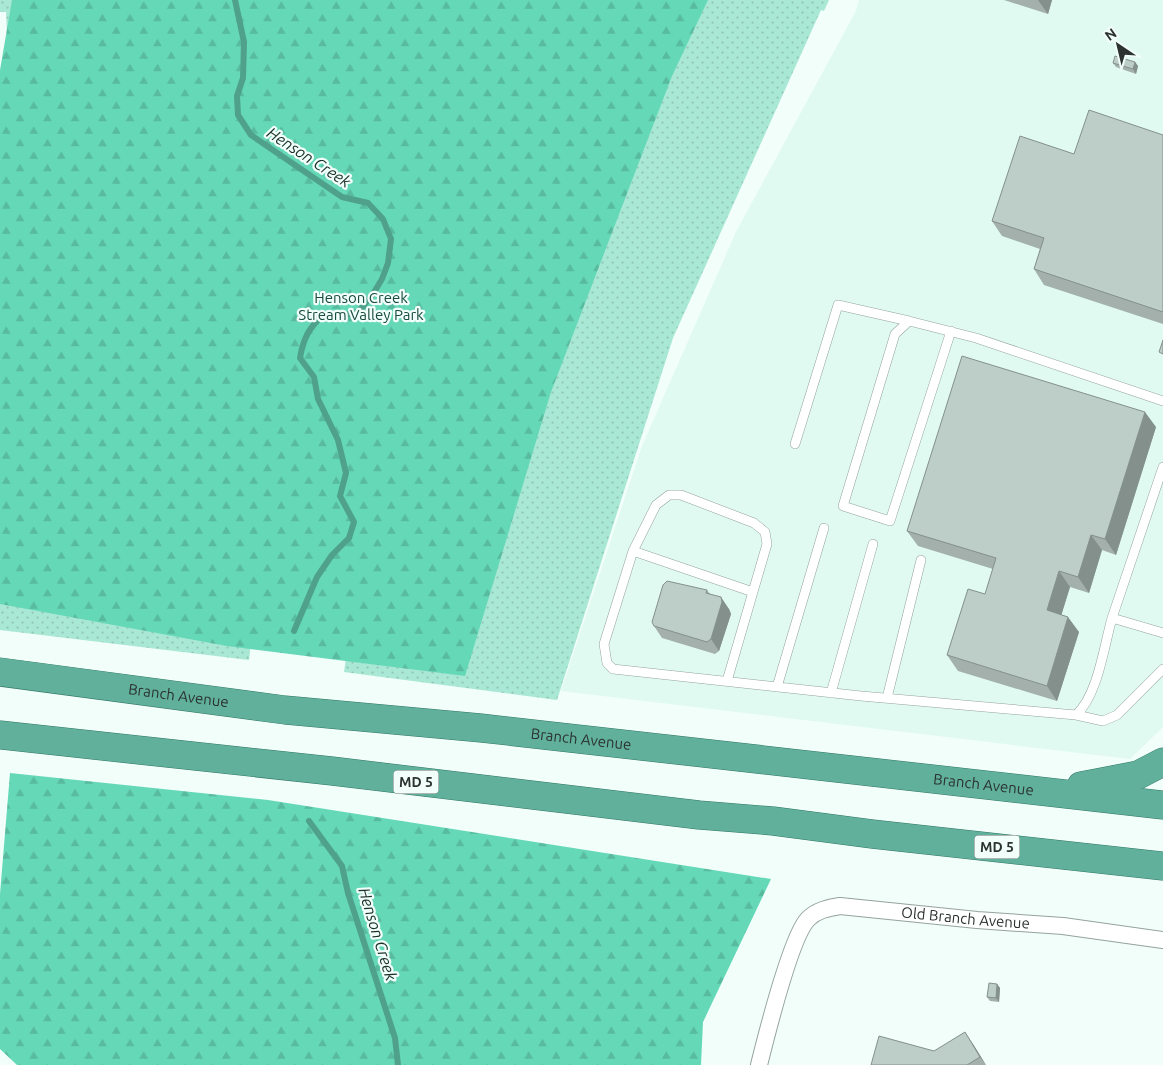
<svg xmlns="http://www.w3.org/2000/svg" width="1163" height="1065" viewBox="0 0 1163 1065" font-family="Ubuntu,sans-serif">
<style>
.built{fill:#e0faf1}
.green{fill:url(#green-dots)}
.forest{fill:url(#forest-firs)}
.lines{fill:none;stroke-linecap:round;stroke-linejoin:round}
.stream{stroke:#4fa18b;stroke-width:6}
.service-casing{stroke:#94a39e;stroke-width:10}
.minor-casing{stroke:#94a39e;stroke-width:18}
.trunk-casing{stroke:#347866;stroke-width:29}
.service{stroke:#fff;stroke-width:9}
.minor{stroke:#fff;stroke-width:16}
.trunk{stroke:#60b09c;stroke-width:28}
.wall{fill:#a3b0ac}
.shaded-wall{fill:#84908c}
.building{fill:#bdcdc8;stroke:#84908c}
.labels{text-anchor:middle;stroke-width:4.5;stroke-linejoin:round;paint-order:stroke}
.shield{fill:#f1fef9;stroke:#676f6c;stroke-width:1}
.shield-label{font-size:14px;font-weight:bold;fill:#2c3230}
.park-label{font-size:15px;fill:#184a3d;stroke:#f1fef9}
.street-label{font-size:15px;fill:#2c3230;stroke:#f1fef9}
.water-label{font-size:16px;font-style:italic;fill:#1a2f28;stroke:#f1fef9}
</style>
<defs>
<pattern id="green-dots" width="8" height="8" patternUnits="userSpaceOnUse" patternTransform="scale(1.25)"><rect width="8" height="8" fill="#a9e8d4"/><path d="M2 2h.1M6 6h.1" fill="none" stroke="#92c7b6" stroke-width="1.8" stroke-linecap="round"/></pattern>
<pattern id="forest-firs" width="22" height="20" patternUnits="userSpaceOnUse" patternTransform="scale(1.25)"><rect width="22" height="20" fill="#65d8b8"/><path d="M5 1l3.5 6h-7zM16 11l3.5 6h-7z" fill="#58ba9e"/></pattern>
</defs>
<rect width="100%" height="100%" fill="#f1fef9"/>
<path class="built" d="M859 0H1163V727L1130 759 561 691 642 446 736 232 856 11Z"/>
<path class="green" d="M0 0H829L824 11 821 10 673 338 557 700 344 672 352 614 256 601 249 660 0 630V425L19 304 6 12H0Z"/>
<path class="forest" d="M12 0H708L672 76 551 392 465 676 227 646 0 604V70Z
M10 773 268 800 771 879 703 1022 701 1065H17L0 1049V894Z"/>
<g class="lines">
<path class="stream" d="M235 0 244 42 243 78 237 96 238 115 251 135 342 197 368 203 383 219 391 239 388 263 382 279 373 294 358 312 340 316 323 315C309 328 303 339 300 358L314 377 318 399 338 440 346 473 340 496 354 522 349 538 332 555 317 577 294 631
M309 821 342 866 348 893 395 1038 398 1065"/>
<g class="service-casing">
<path id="service" d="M951 331 890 521 843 506 895 334 909 321 976 338 1163 401
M795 444 838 305 909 321
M1163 467 1112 618 1163 633
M633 551 753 592
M727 681 767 544 765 532 754 523 681 495H669L656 505 633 551 604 644 607 663 613 669 861 696 1076 715C1098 695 1104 646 1112 618
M777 687 824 528
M831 693 873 544
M887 698 921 560
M1076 715 1103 721 1117 715 1163 669"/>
</g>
<g class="minor-casing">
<g id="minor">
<path id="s1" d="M759 1065C766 1037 791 936 808 919 817 910 828 908 840 906L977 920 1063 926 1163 940"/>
</g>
</g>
<g class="trunk-casing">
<g id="trunk">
<path id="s2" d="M0 672 285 710 481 728 1163 805"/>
<path d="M0 735 332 771 699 815 773 821 872 834 1163 866"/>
<path d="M1081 786 1138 775 1163 762"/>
</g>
</g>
<use href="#service" class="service"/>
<use href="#minor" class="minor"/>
<use href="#trunk" class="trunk"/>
</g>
<path class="wall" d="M1004 0H1052L1048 14Z
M1135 62 1138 66 1136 74 1116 67 1113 63Z
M1163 135V324L1044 285 1034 269 1040 249 1002 236 992 221 1074 154Z
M1156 427 1116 555 1102 550 1089 593 1070 587 1061 615 1079 632 1057 701 958 671 947 655 985 594 993 569 918 546 907 531Z
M707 590 710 594 729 609 731 614 719 651 715 654 662 638 654 626Z
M997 984 1000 988 999 1002 990 1001 987 997Z
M973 1044 986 1065H871L934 1051Z"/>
<path class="shaded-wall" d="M1038 0H1052L1048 14Z
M1135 62 1138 66 1136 74 1133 69Z
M1145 412 1156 427 1116 555 1105 539Z
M1091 535 1102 550 1089 593 1078 577Z
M1059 571 1070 587 1058 626 1047 610Z
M721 597 729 609 731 614 719 651 711 639Z
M1068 617 1079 632 1057 701 1047 686Z
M997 984 1000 988 999 1002 996 998Z
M965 1032 973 1044 986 1065 980 1057Z"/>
<path class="building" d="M1115 56 1135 62 1133 69 1113 63Z
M1089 110 1163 135V312L1034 269 1044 238 992 221 1020 136 1074 154Z
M1163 340V354L1159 352Z
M962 356 1145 412 1105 539 1091 535 1078 577 1059 571 1047 610 1068 617 1047 686 947 655 968 589 985 594 996 558 907 531Z
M667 581 707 590 706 593 721 597 722 602 711 639 707 642 654 626 652 622 663 585Z
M989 983 997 984 996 998 987 997Z
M965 1032 980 1057 967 1065H871L879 1036 934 1051Z"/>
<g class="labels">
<g class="shield">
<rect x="393.5" y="770.5" width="45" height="23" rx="4"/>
<rect x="974.5" y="835.5" width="45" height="23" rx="4"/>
</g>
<g class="shield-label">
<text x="416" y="787">MD 5</text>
<text x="997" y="852">MD 5</text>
</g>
<g class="park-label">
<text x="361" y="303">Henson Creek<tspan x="361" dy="17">Stream Valley Park</tspan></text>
</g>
<g class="street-label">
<text dy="5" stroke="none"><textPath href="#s2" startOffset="180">Branch Avenue</textPath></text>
<text dy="5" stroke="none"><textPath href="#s2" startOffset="585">Branch Avenue</textPath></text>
<text dy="5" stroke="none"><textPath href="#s2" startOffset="990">Branch Avenue</textPath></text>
<text dy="5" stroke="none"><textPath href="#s1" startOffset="316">Old Branch Avenue</textPath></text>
</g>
<g class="water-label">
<text transform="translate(309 157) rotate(33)" y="6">Henson Creek</text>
<text transform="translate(378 934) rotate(73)" y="6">Henson Creek</text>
</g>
</g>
<g transform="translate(1118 45) rotate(325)" stroke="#f1fef9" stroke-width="4" paint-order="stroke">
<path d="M0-4L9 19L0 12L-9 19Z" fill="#2c3230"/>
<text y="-8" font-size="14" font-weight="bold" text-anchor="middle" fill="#2c3230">N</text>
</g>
</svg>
